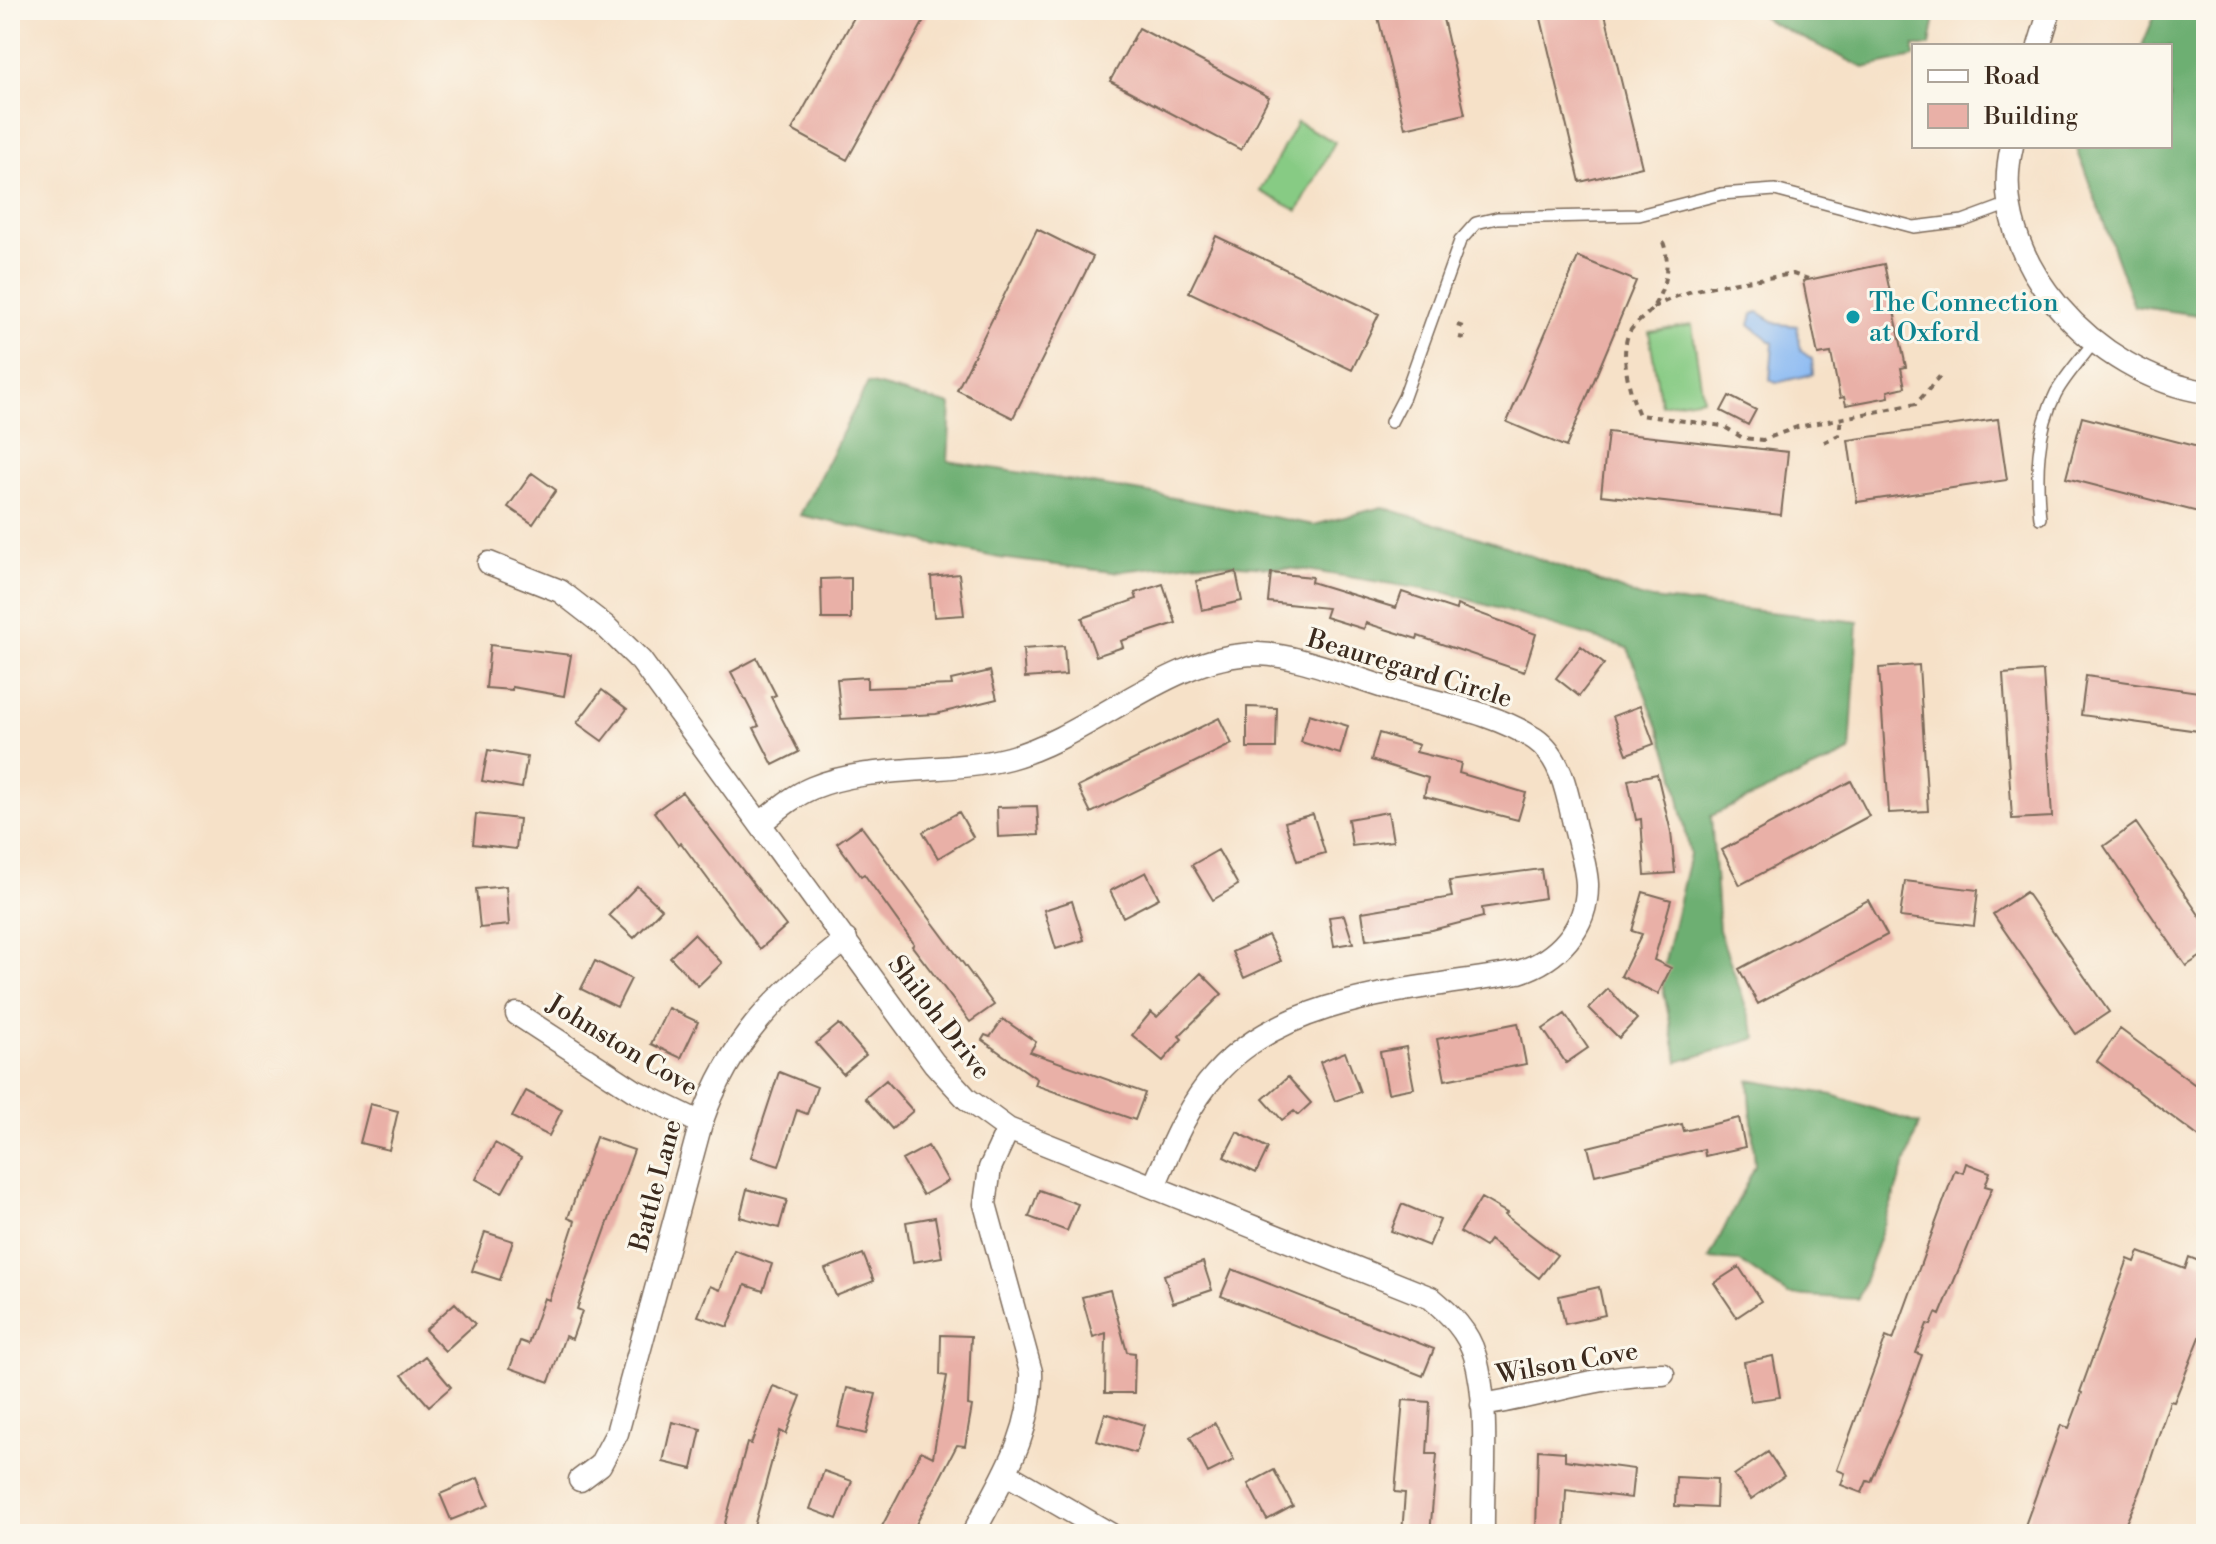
<svg xmlns="http://www.w3.org/2000/svg" width="2216" height="1544" viewBox="0 0 2216 1544" font-family="'Libre Bodoni',serif">
<style>
.green{fill:#87cb84;stroke:#617a51;stroke-width:2}
.forest{fill:#6daf72;stroke:#546c48;stroke-width:2}
.water{fill:#87b8f3;stroke:#617188;stroke-width:2}
.building{fill:#e9b0a7}
.lines{fill:none;stroke-linecap:round;stroke-linejoin:round}
.lane-casing{stroke:#7c6a5a;stroke-width:14}
.street-casing{stroke:#7c6a5a;stroke-width:25}
.path{stroke:#7c6a5a;stroke-width:4;stroke-dasharray:6 6;stroke-linecap:butt}
.lane{stroke:#fff;stroke-width:11}
.street{stroke:#fff;stroke-width:22}
.culture-dot{fill:#0f9aa8;stroke:#fbf7ec;stroke-width:3}
.labels{text-anchor:middle;stroke-width:6;stroke-linejoin:round;paint-order:stroke}
.culture-label{font-size:26px;fill:#0d838f;stroke:#fbf7ec;text-anchor:start}
.street-label{font-size:26px;fill:#3b2a1e;stroke:#fbf7ec}
</style>
<rect width="100%" height="100%" fill="#fbf7ec"/>
<filter id="ink" filterUnits="userSpaceOnUse"><feTurbulence type="fractalNoise" baseFrequency=".0125" numOctaves="2"/><feDisplacementMap in="SourceGraphic" scale="16" xChannelSelector="R" yChannelSelector="G"/><feConvolveMatrix kernelMatrix="1 2 1 2 8 2 1 2 1" color-interpolation-filters="sRGB"/></filter>
<filter id="wash" filterUnits="userSpaceOnUse"><feTurbulence type="fractalNoise" baseFrequency=".006" numOctaves="4" result="noise"/><feDisplacementMap in="SourceGraphic" scale="32" xChannelSelector="R" yChannelSelector="G"/><feGaussianBlur stdDeviation="1.8" result="paint"/><feColorMatrix in="noise" values="0 0 0 0 0 0 0 0 0 0 0 0 0 0 0 0 0 1.4 0 .05"/><feComposite in="paint" operator="in"/></filter>
<g filter="url(#wash)">
<rect width="100%" height="100%" fill="#f6e1c8"/>
<path class="green" d="M1297 122 1335 142 1298 211 1260 191Z
M1692 325 1703 398 1661 405 1649 332Z"/>
<path class="forest" d="M1756 10H1936L1930 46H1914V57L1864 68 1768 21Z
M2157 10H2206V316L2134 306 2076 146H2170V46H2142Z
M868 383 951 405 948 461 1148 493 1314 525 1382 507 1505 546 1643 598 1858 622 1850 752 1711 816 1719 930 1757 1038 1678 1062 1661 978 1690 854 1673 767 1628 648 1447 593 1306 570 1200 562 1113 572 999 558 800 515Z
M1749 1080 1833 1095 1919 1124 1858 1299 1788 1295 1739 1261 1709 1259 1755 1166Z"/>
<path class="water" d="M1758 312 1778 324 1797 326 1801 351 1812 359 1813 374 1776 383 1770 380 1773 343 1750 325 1753 314Z"/>
<g id="blocks">
<path class="building" d="M858 10H930L847 160 792 130Z
M1408 10H1441L1465 114 1405 128 1378 17Z
M1539 10H1604L1642 167 1580 182Z
M1139 28 1269 97 1241 150 1110 81Z
M1037 229 1093 257 1013 418 957 390Z
M1216 236 1379 314 1352 370 1189 292Z
M1578 257 1636 281 1566 447 1507 422Z
M1884 264 1906 367 1901 368 1905 387 1888 391 1889 397 1846 405 1844 397 1840 398 1831 353 1818 355 1803 281Z
M1729 396 1756 410 1748 425 1721 411Z
M2082 417 2206 449V514L2066 478Z
M1998 419 2007 480 1857 502 1848 440Z
M1608 432 1788 452 1781 515 1601 495Z
M532 473 556 490 533 524 508 507Z
M1236 572 1242 601 1202 610 1196 581Z
M1271 573 1312 577 1311 582 1396 608 1402 592 1456 610 1457 605 1536 634 1524 672 1418 636 1417 639 1366 623 1364 629 1325 617 1328 608 1268 602Z
M959 574 964 615 934 617 931 577Z
M851 578V619H822L821 579Z
M1163 584 1176 623 1121 641 1123 647 1096 656 1082 618 1137 599 1135 593Z
M490 645 571 655 564 696 512 687V690L486 688Z
M1064 646 1066 675 1025 678 1023 649Z
M1581 646 1604 664 1579 696 1556 678Z
M757 658 776 695 771 697 799 752 773 765 754 728 759 726 731 672Z
M1919 665 1928 811 1889 813 1879 668Z
M990 671 997 699 936 714 841 719 837 679 867 677V688L952 685 951 680Z
M2043 671 2052 817 2012 819 2003 674Z
M2086 676 2206 693V732L2081 715Z
M602 690 627 709 602 741 577 723Z
M1640 706 1654 744 1627 754 1613 716Z
M1247 707 1277 708 1276 748H1247Z
M1309 714 1348 726 1340 754 1301 742Z
M1219 718 1232 744 1091 813 1078 787Z
M1379 733 1419 745 1416 752 1461 763 1459 773 1526 793 1518 820 1424 796 1428 778 1371 760Z
M488 750 527 757 522 788 482 781Z
M1657 774 1671 832 1675 873 1645 875 1641 819 1636 820 1628 780Z
M1851 781 1869 816 1740 885 1722 850Z
M682 792 786 926 760 949 681 843 678 845 654 812Z
M1037 806 1039 835 998 837 997 807Z
M959 812 973 837 938 858 923 832Z
M1388 812 1393 841 1352 846 1348 819Z
M476 814 519 819 516 849 473 844Z
M1313 814 1325 853 1297 861 1285 822Z
M2136 823 2206 925V953L2186 966 2104 846Z
M861 826 994 1005 970 1022 912 946 914 944 864 874 861 876 837 843Z
M1218 850 1238 885 1213 900 1192 865Z
M1541 869 1545 898 1482 908 1483 917 1432 930 1366 940 1362 912 1452 897 1449 881Z
M1146 872 1159 898 1123 917 1110 891Z
M1905 881 1978 890 1974 926 1900 917Z
M506 886 509 925 480 928 476 889Z
M637 886 662 909 634 938 609 915Z
M1643 892 1671 900 1654 960 1671 968 1658 994 1621 976 1642 934 1632 931Z
M2026 892 2109 1012 2076 1034 1993 914Z
M1868 900 1887 935 1758 1004 1739 969Z
M1072 901 1084 940 1056 949 1044 910Z
M1344 915 1353 943 1334 946 1329 917Z
M694 934 722 963 698 986 670 957Z
M1268 935 1281 961 1244 978 1232 952Z
M595 961 631 979 617 1007 581 989Z
M1201 973 1222 994 1179 1036 1182 1039 1163 1061 1132 1035 1151 1012 1157 1017Z
M1608 989 1637 1019 1619 1038 1589 1008Z
M668 1008 698 1022 681 1058 651 1044Z
M1565 1014 1588 1048 1566 1063 1543 1029Z
M1003 1019 1036 1042 1030 1052 1145 1093 1135 1120 1035 1085 1037 1079 982 1040 985 1035 990 1037Z
M1518 1023 1526 1064 1445 1080 1437 1039Z
M839 1024 866 1055 843 1074 816 1043Z
M2120 1029 2206 1093V1142L2097 1061Z
M1406 1047 1414 1088 1388 1093 1380 1052Z
M1345 1052 1360 1092 1335 1101 1320 1062Z
M779 1072 817 1087 807 1114 797 1110 779 1166 751 1157Z
M1288 1077 1311 1103 1298 1115 1294 1111 1282 1120 1263 1099Z
M886 1080 913 1111 892 1129 865 1098Z
M526 1091 562 1110 549 1136 512 1117Z
M370 1104 398 1111 389 1150 360 1143Z
M1739 1118 1745 1147 1705 1156 1704 1149 1595 1175 1588 1147 1682 1124 1684 1131Z
M1237 1132 1268 1148 1256 1173 1224 1157Z
M596 1137 634 1150 577 1309 582 1311 572 1339 565 1336 549 1382 510 1368 520 1341 528 1344 544 1298 549 1300 575 1221 568 1218Z
M495 1143 521 1158 502 1193 476 1179Z
M928 1146 948 1181 923 1195 902 1160Z
M1966 1163 1990 1172 1985 1186 1992 1188 1940 1315 1936 1313 1931 1325 1927 1324 1916 1353 1922 1355 1902 1410 1871 1482 1867 1481 1862 1493 1841 1485 1845 1473 1837 1470 1886 1337 1893 1340 1955 1170 1963 1173Z
M747 1189 787 1200 779 1228 740 1217Z
M1039 1190 1078 1204 1067 1231 1029 1217Z
M1481 1198 1507 1213 1505 1215 1557 1255 1539 1278 1490 1240 1485 1247 1460 1232Z
M1402 1204 1440 1220 1429 1246 1391 1231Z
M935 1217 942 1257 913 1262 906 1222Z
M485 1232 513 1241 500 1280 472 1271Z
M734 1250 772 1264 763 1291 745 1285 728 1327 698 1316 710 1286 720 1290Z
M2139 1252 2185 1269 2189 1257 2206 1264V1322L2174 1402 2170 1401 2140 1492 2121 1534H2022L2061 1425 2069 1428 2082 1393 2080 1392 2128 1259 2135 1262Z
M863 1254 874 1281 836 1296 825 1269Z
M1203 1262 1212 1290 1173 1303 1164 1275Z
M1739 1267 1761 1301 1737 1317 1714 1283Z
M1232 1269 1434 1349 1423 1376 1221 1296Z
M1599 1287 1605 1315 1565 1324 1559 1296Z
M1110 1290 1127 1352 1135 1353 1134 1393H1105L1106 1333 1093 1337 1082 1297Z
M455 1303 475 1324 445 1351 425 1330Z
M941 1335 971 1336 968 1405 972 1406 965 1446 957 1445 911 1534H878L921 1451 933 1457 947 1376 940 1375Z
M425 1356 451 1387 429 1406 402 1375Z
M1773 1356 1780 1397 1751 1401 1744 1362Z
M773 1386 801 1396 786 1434 780 1431 752 1534H722L747 1443 751 1444Z
M847 1388 876 1394 866 1434 838 1427Z
M1403 1400 1430 1402 1427 1454H1437L1430 1534H1402L1405 1493 1395 1492Z
M1105 1413 1144 1425 1136 1453 1097 1441Z
M672 1422 701 1429 692 1469 663 1462Z
M1215 1423 1234 1460 1208 1473 1190 1437Z
M1538 1450 1565 1452V1460L1634 1469 1631 1498 1566 1490 1564 1534H1536Z
M1768 1452 1784 1476 1751 1499 1734 1475Z
M1274 1470 1293 1506 1267 1520 1248 1484Z
M824 1471 852 1481 837 1519 810 1509Z
M1676 1477 1717 1479 1716 1508 1675 1506Z
M478 1478 489 1505 451 1520 440 1494Z"/>
</g>
</g>
<g filter="url(#ink)">
<use href="#blocks" fill-opacity="0" stroke="#7c6a5a" stroke-width="2"/>
<g class="lines">
<g class="lane-casing">
<path id="lane" d="M1391 422 1404 397 1460 241 1476 223 1497 218 1639 215 1721 194 1775 190 1914 227 1963 221 2009 204
M2040 518C2036 477 2036 431 2056 393 2066 375 2081 359 2094 342"/>
</g>
<g class="street-casing">
<path id="street" d="M2039 46 2050 10
M2012 146C1984 261 2098 376 2206 392
M489 563 560 591 605 626 641 661 934 1063 967 1099 1008 1129 1431 1298C1450 1314 1468 1331 1475 1356 1490 1407 1482 1480 1483 1534
M762 822C777 810 793 796 812 788 873 763 945 775 1009 758 1092 736 1169 654 1258 654 1300 655 1347 676 1387 688 1435 703 1492 711 1535 739 1560 756 1567 791 1573 819 1577 839 1586 863 1587 884 1588 928 1557 960 1519 972 1419 990 1286 994 1216 1074 1187 1106 1171 1147 1154 1186
M517 1014 635 1091 701 1123
M1482 1405C1543 1396 1601 1374 1663 1374
M1005 1473 1110 1534
M580 1480 600 1465 617 1433 701 1123C731 1038 777 994 846 940
M973 1534C1001 1480 1033 1434 1031 1372L985 1204 990 1168 1008 1129"/>
</g>
<path class="path" d="M1663 242C1671 262 1665 289 1653 307 1647 317 1633 323 1628 335 1620 357 1630 394 1639 415L1723 426 1743 438 1763 440 1797 427 1916 404 1942 374
M1653 308C1693 283 1748 282 1793 274L1808 279
M1457 325 1463 327
M1459 337 1468 339
M1824 442 1839 435 1841 418
M2205 996 2206 994"/>
<use href="#lane" class="lane"/>
<use href="#street" class="street"/>
</g>
</g>
<circle class="culture-dot" cx="1853" cy="317" r="8"/>
<g class="labels">
<g class="culture-label">
<text x="1869" y="311">The Connection<tspan x="1869" dy="30">at Oxford</tspan></text>
</g>
<g class="street-label">
<text transform="translate(1410 668) rotate(17)" y="9">Beauregard Circle</text>
<text transform="translate(940 1017) rotate(52)" y="9">Shiloh Drive</text>
<text transform="translate(623 1045) rotate(31)" y="9">Johnston Cove</text>
<text transform="translate(655 1185) rotate(-75)" y="9">Battle Lane</text>
<text transform="translate(1567 1362) rotate(-10)" y="9">Wilson Cove</text>
</g>
</g>
<rect width="2216" height="1544" fill="none" stroke="#fbf7ec" stroke-width="40"/>
<rect x="1912" y="44" width="260" height="104" fill="#fbf7ec" stroke="#aea59a" stroke-width="2"/>
<rect x="1928" y="70" width="40" height="12" fill="#ffffff" stroke="#aea59a" stroke-width="2"/>
<text x="1984" y="84" font-size="24" fill="#3b2a1e">Road</text>
<rect x="1928" y="104" width="40" height="24" fill="#e9b0a7" stroke="#aea59a" stroke-width="2"/>
<text x="1984" y="124" font-size="24" fill="#3b2a1e">Building</text>
</svg>
